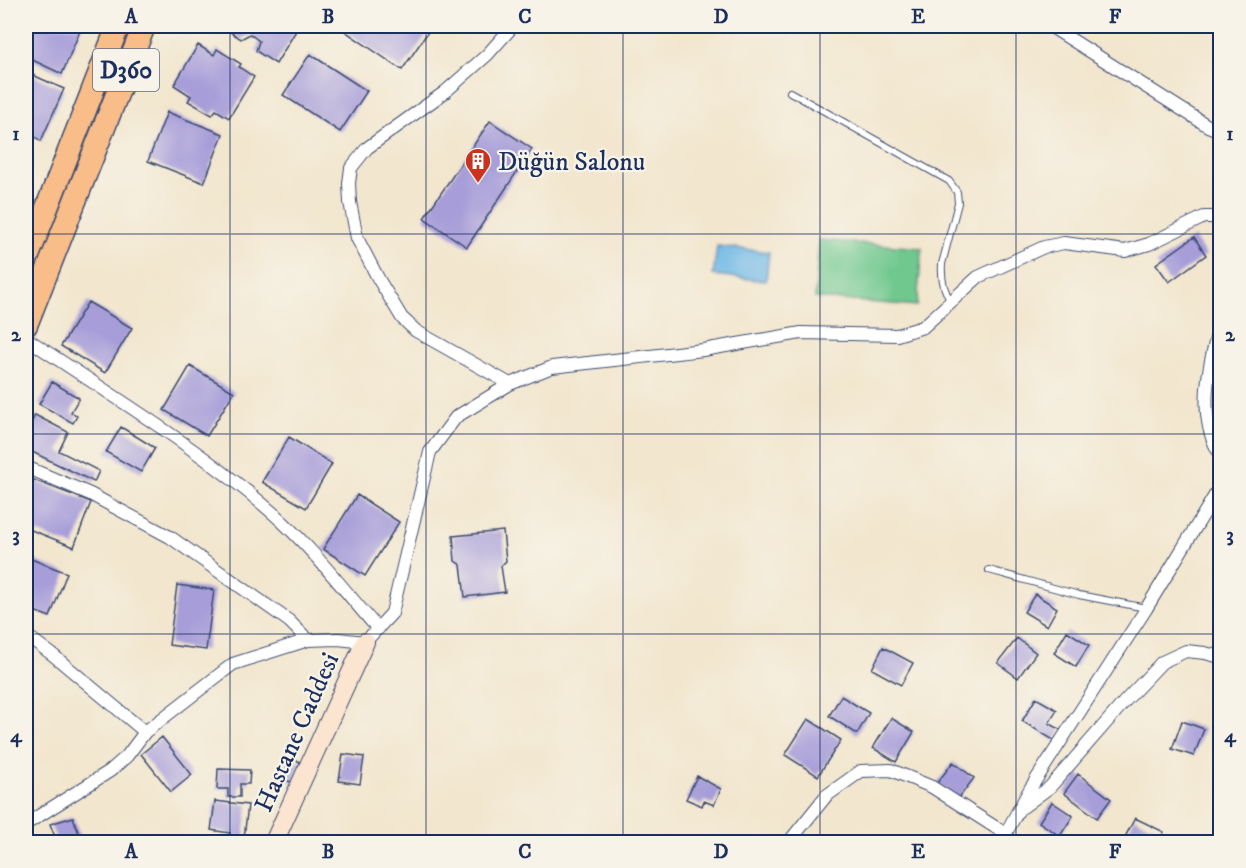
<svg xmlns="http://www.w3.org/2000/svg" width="1246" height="868" viewBox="0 0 1246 868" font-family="'IM FELL DW Pica',serif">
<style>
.green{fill:#6fc88e;stroke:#457c76;stroke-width:1.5}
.water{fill:#6eb8e7;stroke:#4474a2;stroke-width:1.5}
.building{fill:#a79ed9}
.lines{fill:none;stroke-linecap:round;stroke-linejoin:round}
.lane-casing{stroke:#3b4a6f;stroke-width:8}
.street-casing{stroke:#3b4a6f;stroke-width:14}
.secondary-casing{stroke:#3b4a6f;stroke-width:20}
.highway-casing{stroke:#3b4a6f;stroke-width:25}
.lane{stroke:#fff;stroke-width:6}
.street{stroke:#fff;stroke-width:12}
.secondary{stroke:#fce5d0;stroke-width:18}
.highway{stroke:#f8bd89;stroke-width:22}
.grid{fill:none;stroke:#1b2f5e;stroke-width:1.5;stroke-opacity:0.55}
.labels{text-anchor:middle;stroke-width:4.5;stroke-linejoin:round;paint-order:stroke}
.shield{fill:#f7f3e8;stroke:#5d6a87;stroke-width:1.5}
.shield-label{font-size:24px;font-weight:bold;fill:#1b2f5e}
.poi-label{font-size:26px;fill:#1b2f5e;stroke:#f7f3e8;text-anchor:start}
.street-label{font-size:26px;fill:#1b2f5e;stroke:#f7f3e8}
.neatline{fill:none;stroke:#1b2f5e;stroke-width:2}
.grid-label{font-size:20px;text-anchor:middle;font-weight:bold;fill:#1b2f5e}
</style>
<rect width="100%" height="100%" fill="#f7f3e8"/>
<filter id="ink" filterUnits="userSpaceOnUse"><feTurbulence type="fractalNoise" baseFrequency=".0167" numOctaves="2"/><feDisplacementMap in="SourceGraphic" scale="12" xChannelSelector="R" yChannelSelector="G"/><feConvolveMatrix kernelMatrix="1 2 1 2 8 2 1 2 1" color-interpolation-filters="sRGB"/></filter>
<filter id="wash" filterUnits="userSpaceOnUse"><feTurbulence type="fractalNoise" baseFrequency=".008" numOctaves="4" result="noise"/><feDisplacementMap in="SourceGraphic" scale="24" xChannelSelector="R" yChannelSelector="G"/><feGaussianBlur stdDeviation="1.35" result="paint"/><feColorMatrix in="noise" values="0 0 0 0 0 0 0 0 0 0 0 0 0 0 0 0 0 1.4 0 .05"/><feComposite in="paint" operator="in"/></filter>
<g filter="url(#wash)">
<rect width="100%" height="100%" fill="#f2e6ce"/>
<path class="green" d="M819 240 922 248 917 306 815 298Z"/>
<path class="water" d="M717 246 769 252 766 281 713 275Z"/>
<g id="blocks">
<path class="building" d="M34 26H82L62 74 26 57V43Z
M226 26H292L297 29 276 64 256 51 259 41 250 34 241 39 224 28Z
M349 26H425L430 29 402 70 345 31Z
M198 45 214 55 217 49 241 64 239 67 254 77 229 118 216 110 212 115 188 101 191 96 174 85Z
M310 54 367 91 340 132 283 95Z
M26 72 64 89 41 141 26 130Z
M167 112 223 134 204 183 148 161Z
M490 121 532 149 467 247 424 218Z
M1194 237 1206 255 1169 282 1156 264Z
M88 302 132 328 105 373 61 346Z
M190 366 234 392 207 436 164 410Z
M52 382 79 398 71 412 77 416 73 423 39 404Z
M35 415 68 432 59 451 99 471 94 482 26 449V434Z
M121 427 155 448 141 472 106 452Z
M289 437 332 464 306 508 262 482Z
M26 477 91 502 74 547 26 528Z
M357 495 399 522 365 576 323 549Z
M503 531 506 561 501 566 505 592 465 597 461 565 455 561 453 536Z
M26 557 67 573 50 617 26 608Z
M177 585 214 590 206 650 169 645Z
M1035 594 1057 608 1047 626 1024 612Z
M1067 631 1089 645 1076 667 1054 653Z
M1017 638 1036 653 1018 678 998 663Z
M883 647 913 663 901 685 872 669Z
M841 696 869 713 857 734 829 716Z
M1036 698 1057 710 1049 723 1061 730 1055 741 1022 721Z
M891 718 914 732 896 762 873 748Z
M808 719 841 740 818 776 785 755Z
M1182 721 1204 729 1194 756 1172 749Z
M162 737 192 775 171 792 141 754Z
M343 754 364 757 360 784 339 781Z
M289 759 301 762 296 783 284 780Z
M953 762 974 778 958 799 937 783Z
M218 769 250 770 249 784H240V797H228V789H217Z
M1078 774 1111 799 1097 818 1064 793Z
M697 776 721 789 714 805 704 801 702 806 686 799Z
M215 801 248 805 244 838 229 836 230 833 211 830Z
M1052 802 1073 816 1060 836 1039 822Z
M73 817 82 842H57L50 824Z
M1135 818 1164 832 1159 842H1130L1124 839Z"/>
</g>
</g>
<g filter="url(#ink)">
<use href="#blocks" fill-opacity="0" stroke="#3b4a6f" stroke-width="1.5"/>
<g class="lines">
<g class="lane-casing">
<path id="lane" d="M790 92 949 181 957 192 958 203 942 264C941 278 943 290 951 301
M989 570 1079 595 1146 608"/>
</g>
<g class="street-casing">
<path id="street" d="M1050 26 1208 126 1220 131
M1220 324C1209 363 1196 417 1220 454
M26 338C109 394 198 447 274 514 312 548 344 590 378 629
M510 384 416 331 402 318 379 280 357 238 350 202 349 183 351 168 367 148 445 92 487 55 513 26
M26 467 90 494 170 537 289 621 308 640
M26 635 53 655 145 732
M1023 807 1050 787 1125 701 1162 662 1186 651 1205 653 1220 657
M26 824 110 771 127 756 145 732 233 664 308 640 338 639 365 642 392 613 430 452 456 417 510 384 552 367 703 350 801 333 897 335 923 327 978 277 1044 247 1064 243 1125 251 1149 244 1204 217H1220
M789 842 826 796 861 771 891 770 932 787 1006 834
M1001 842 1030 789 1146 609 1220 487"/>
</g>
<g class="secondary-casing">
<path id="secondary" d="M274 842 365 642"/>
</g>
<g class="highway-casing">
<path id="highway" d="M26 261 118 26
M26 325 144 26"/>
</g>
<use href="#lane" class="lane"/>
<use href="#street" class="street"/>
<use href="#secondary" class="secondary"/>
<use href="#highway" class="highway"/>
</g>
</g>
<path class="grid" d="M230 26V842M426 26V842M623 26V842M820 26V842M1016 26V842M26 234H1220M26 434H1220M26 634H1220"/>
<defs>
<g id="building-pin" transform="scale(1.35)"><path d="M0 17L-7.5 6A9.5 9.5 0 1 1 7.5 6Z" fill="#c8321e" stroke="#f7f3e8"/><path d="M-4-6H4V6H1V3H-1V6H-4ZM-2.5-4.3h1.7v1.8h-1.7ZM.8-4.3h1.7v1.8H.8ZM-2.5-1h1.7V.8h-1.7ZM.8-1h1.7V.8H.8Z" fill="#fff"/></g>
</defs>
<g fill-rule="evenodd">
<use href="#building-pin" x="478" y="161"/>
</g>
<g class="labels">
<rect class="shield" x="93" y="49" width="66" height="42" rx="4.5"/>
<g class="shield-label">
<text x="126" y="78">D360</text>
</g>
<g class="poi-label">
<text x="498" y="170">Düğün Salonu</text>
</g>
<g class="street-label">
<text transform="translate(296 732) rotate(-66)" y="9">Hastane Caddesi</text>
</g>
</g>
<rect width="1246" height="868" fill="none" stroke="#f7f3e8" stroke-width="66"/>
<rect x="33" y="33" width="1180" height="802" class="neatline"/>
<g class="grid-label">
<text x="131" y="23">A</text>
<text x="328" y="23">B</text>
<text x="525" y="23">C</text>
<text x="721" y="23">D</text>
<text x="918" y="23">E</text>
<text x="1115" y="23">F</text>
<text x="16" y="140">1</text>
<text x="1230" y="140">1</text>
<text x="16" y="341">2</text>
<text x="1230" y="341">2</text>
<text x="16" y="541">3</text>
<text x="1230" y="541">3</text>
<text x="16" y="742">4</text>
<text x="1230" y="742">4</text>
<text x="131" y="858">A</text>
<text x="328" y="858">B</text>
<text x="525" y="858">C</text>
<text x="721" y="858">D</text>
<text x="918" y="858">E</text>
<text x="1115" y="858">F</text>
</g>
</svg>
